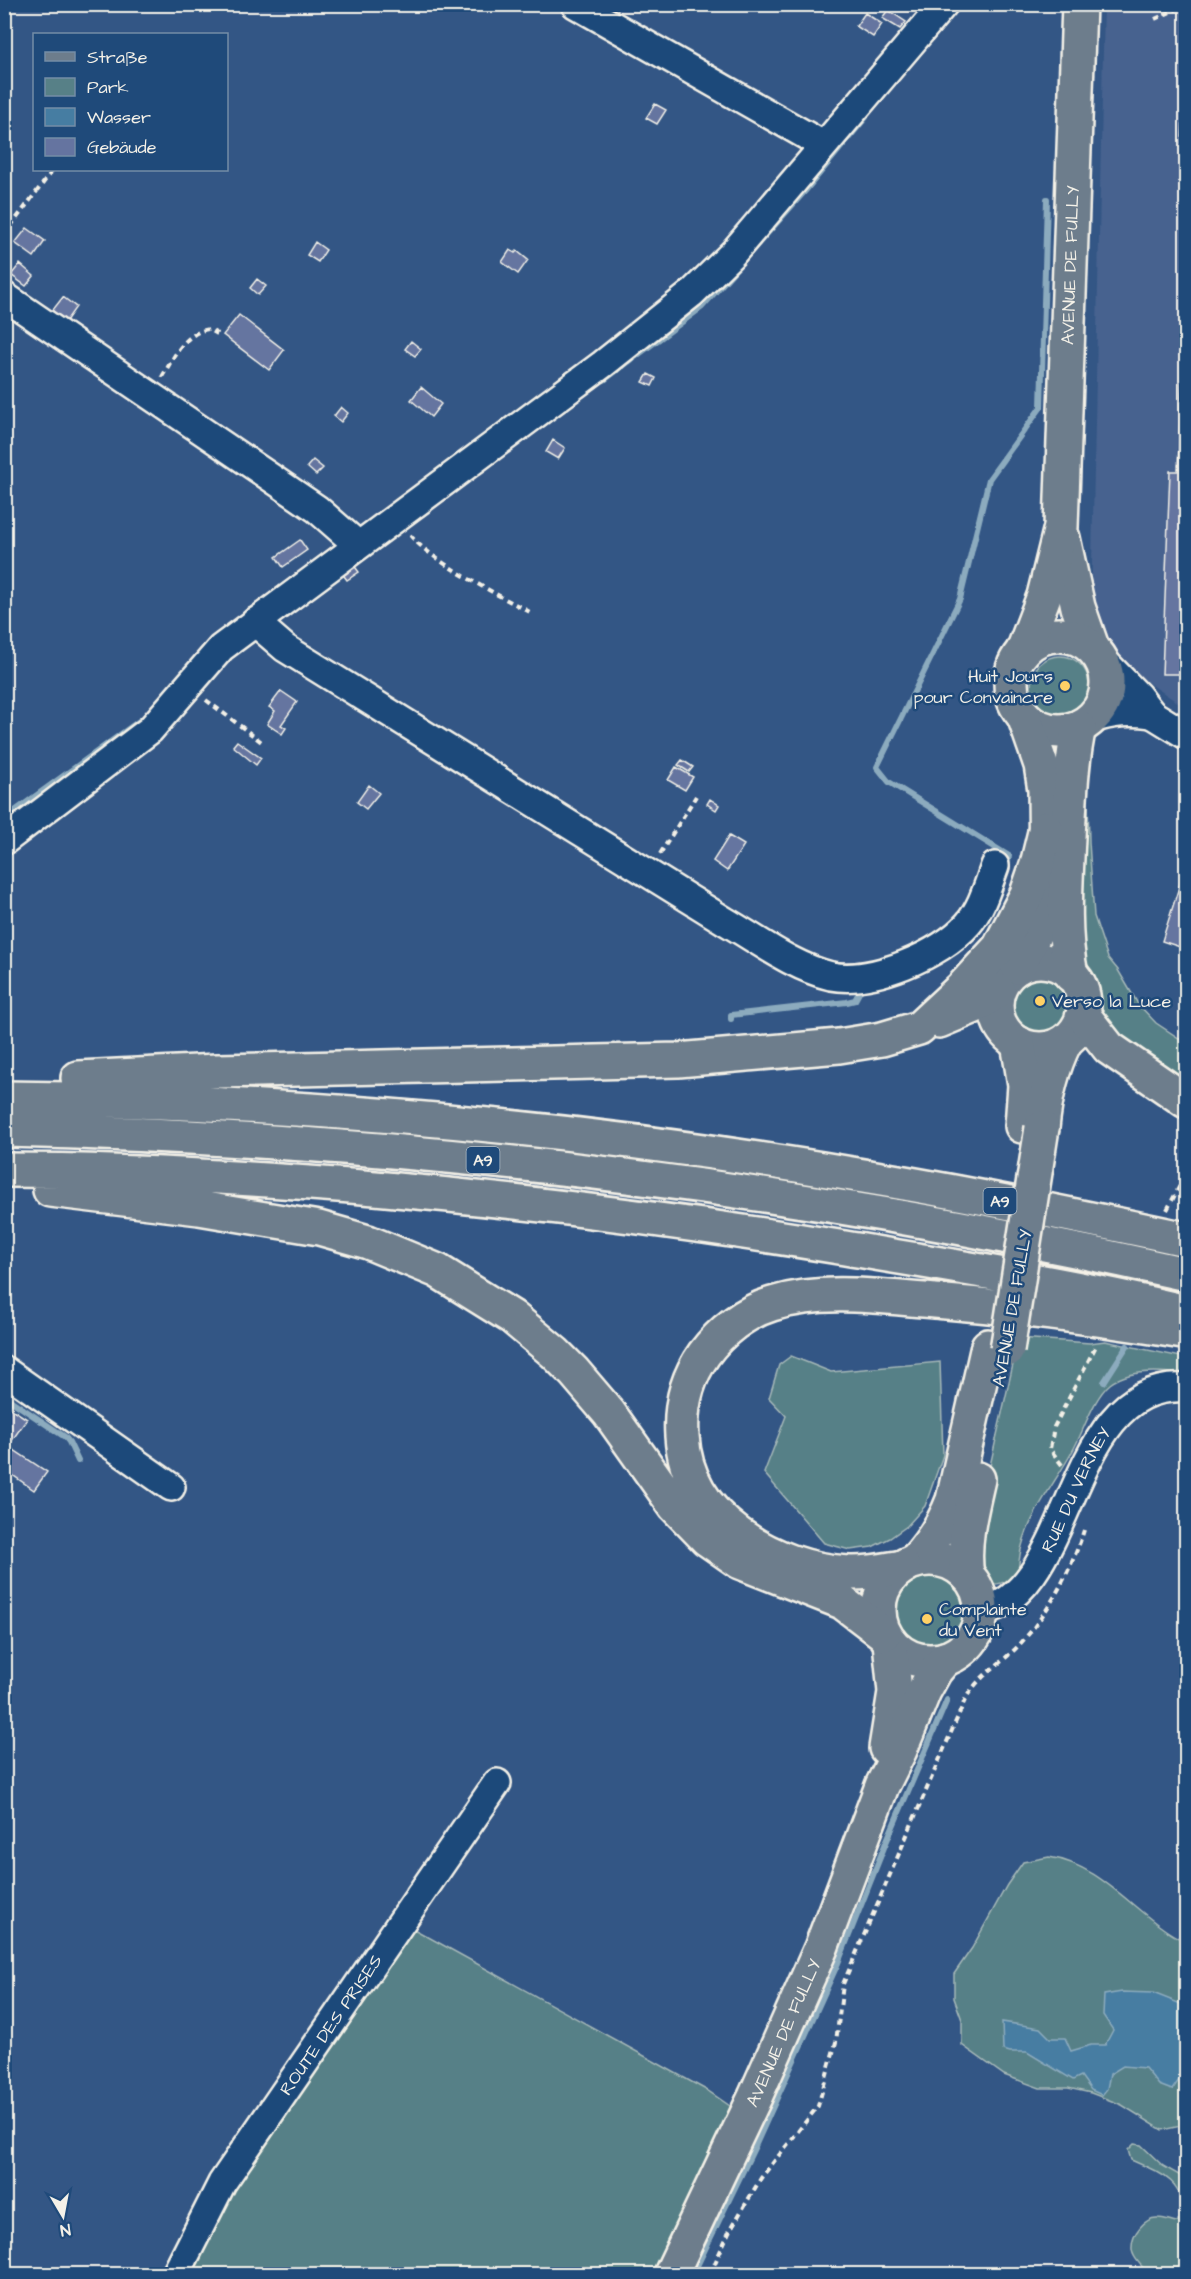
<svg xmlns="http://www.w3.org/2000/svg" width="1191" height="2279" viewBox="0 0 1191 2279" font-family="'Architects Daughter',sans-serif">
<style>
.built{fill:#46628f}
.green{fill:#578087;stroke:#a6b8b8;stroke-width:1.5}
.water{fill:#467da2;stroke:#8cabbe;stroke-width:1.5}
.lines{fill:none;stroke-linecap:round;stroke-linejoin:round}
.stream{stroke:#8cabbe;stroke-width:6}
.building{fill:#6574a0;stroke:#f4f1e8;stroke-width:1.5}
.minor-casing{stroke:#f4f1e8;stroke-width:32}
.major-casing{stroke:#f4f1e8;stroke-width:38}
.highway-casing{stroke:#f4f1e8;stroke-width:38}
.path{stroke:#f4f1e8;stroke-width:4;stroke-dasharray:6 4.5;stroke-linecap:butt}
.minor{stroke:#1f4a7a;stroke-width:27}
.major{stroke:#6d7d8c;stroke-width:33}
.highway{stroke:#6d7d8c;stroke-width:33}
.major-bridge-casing{stroke:#f4f1e8;stroke-width:38;stroke-linecap:butt}
.major-bridge{stroke:#6d7d8c;stroke-width:33}
.poi-dot{fill:#ffd166;stroke:#1f4a7a;stroke-width:2}
.labels{text-anchor:middle;stroke-width:5;stroke-linejoin:round;paint-order:stroke}
.shield{fill:#1f4a7a;stroke:#b4bfc7;stroke-width:1.5}
.shield-label{font-size:16px;font-weight:bold;fill:#f4f1e8}
.street-label{font-size:18px;fill:#f4f1e8;stroke:#1f4a7a}
.poi-label{font-size:18px;fill:#f4f1e8;stroke:#1f4a7a;text-anchor:start}
</style>
<rect width="100%" height="100%" fill="#335685"/>
<filter id="ink" filterUnits="userSpaceOnUse"><feTurbulence type="fractalNoise" baseFrequency=".0167" numOctaves="2"/><feDisplacementMap in="SourceGraphic" scale="12" xChannelSelector="R" yChannelSelector="G"/><feConvolveMatrix kernelMatrix="1 2 1 2 8 2 1 2 1" color-interpolation-filters="sRGB"/></filter>
<g filter="url(#ink)">
<path class="built" d="M1104 5H1186V708L1122 665 1091 609Z"/>
<path class="green" d="M1031 685a29 29 0 1 1 58 0a29 29 0 1 1-58 0Z
M1087 758 1089 842 1094 916 1108 958 1118 970 1138 1004 1156 1023 1186 1043V1084C1157 1065 1117 1047 1103 1012 1099 1004 1100 994 1097 985 1092 972 1083 962 1080 947Z
M1013 1006a27 27 0 1 1 54 0a27 27 0 1 1-54 0Z
M1019 1338 1090 1343 1105 1341 1186 1358V1375C1163 1371 1131 1368 1110 1384 1093 1398 1083 1433 1072 1452 1055 1483 1031 1512 1022 1546 1019 1555 1019 1565 1018 1574 1006 1582 996 1588 982 1581V1501Z
M791 1356 831 1372 940 1362 943 1455 925 1506 907 1526 890 1538 872 1547 850 1550 824 1543 764 1473 786 1416 769 1398 779 1365Z
M891 1611a38 38 0 1 1 76 0a38 38 0 1 1-76 0Z
M1049 1857C1104 1865 1138 1919 1186 1942V2125L1162 2130 1122 2105 1091 2093 1068 2088H1040L1004 2075 962 2045V2020L954 1998V1974L972 1948 1007 1885 1023 1862Z
M412 1928 708 2091 730 2106 732 2109 658 2274H186L220 2204Z
M1134 2144 1141 2145 1163 2166 1186 2179V2274H1149C1143 2267 1131 2257 1132 2247 1132 2234 1145 2217 1158 2218 1164 2218 1171 2221 1177 2222L1184 2215C1183 2179 1160 2173 1131 2160L1128 2150Z"/>
<path class="water" d="M1122 1992 1153 1993 1186 2006V2070L1172 2090 1159 2085 1145 2068 1123 2066 1110 2074 1107 2089 1102 2095 1091 2090 1081 2076 1073 2080 1027 2052H1010L1003 2050 1002 2022 1040 2028 1050 2038H1065L1071 2051 1091 2045H1105L1113 2030 1103 2015 1104 1995Z"/>
<g class="lines">
<path class="stream" d="M604 380 702 307 805 191 866 117
M4 819 142 719
M1006 869 1009 856 889 782 877 767 960 599 989 479 1041 407 1047 199
M731 1019V1015L847 1002 855 1000 861 989 868 987
M1104 1382 1127 1346
M4 1396 65 1437 69 1442 78 1461
M693 2274 756 2144 838 1963 885 1845 947 1700"/>
</g>
<path class="building" d="M888 10 906 22 900 29 882 18Z
M865 13 882 24 873 37 856 26Z
M1186 34V171L1182 170V144Z
M655 104 666 110 657 124 646 118Z
M27 228 45 241 34 257 15 243Z
M315 242 326 250 318 262 307 255Z
M510 250 515 253 517 251 528 260 518 274 502 262Z
M1186 254V674H1162L1170 471H1178Z
M20 264 34 276 26 286 11 275Z
M257 279 266 286 258 295 250 288Z
M63 297 76 307 66 321 52 311Z
M239 315 284 350 269 370 223 335Z
M411 341 421 349 415 356 405 349Z
M648 374 656 378 652 386 643 382Z
M421 387 441 404 431 417 411 400Z
M341 407 348 413 341 422 334 416Z
M553 440 565 448 558 459 546 452Z
M313 460 323 468 316 475 307 467Z
M300 540 307 550 283 567 276 557Z
M353 564 359 572 347 580 341 572Z
M281 691 297 702 281 725 286 728 282 734 267 724 275 711 269 707Z
M237 741 261 758 256 765 233 746Z
M682 760 693 767 689 772 678 765Z
M676 767 693 777 685 790 668 780Z
M369 785 379 793 366 809 357 802Z
M710 799 719 805 716 810 707 804Z
M729 836 744 845 727 871 713 861Z
M1184 871 1186 872V949L1162 941Z
M4 1404 27 1419 8 1446 47 1472 34 1490 4 1469Z"/>
<g class="lines">
<g class="minor-casing">
<g id="minor">
<path d="M575 4 823 145"/>
<path d="M4 296 317 509 358 545"/>
<path d="M255 622 285 648 725 921C758 940 793 967 831 976 872 984 941 955 968 924 982 908 988 885 995 866"/>
<path d="M1100 657 1138 696 1152 714 1186 735"/>
<path d="M1092 719C1113 712 1130 711 1152 714"/>
<path d="M4 841 150 730 221 648 603 364 691 294 733 253 944 4"/>
<path d="M4 1370 171 1487"/>
<path id="s1" d="M981 1611C1077 1594 1065 1379 1186 1388"/>
<path id="s2" d="M176 2274 222 2183 497 1783"/>
</g>
</g>
<g class="major-casing">
<g id="major">
<path d="M1063 538 1078 607 1092 647"/>
<circle cx="1059" cy="683" r="48"/>
<path id="s3" d="M1023 651 1044 596 1061 527 1079 4"/>
<circle cx="1040" cy="1005" r="44"/>
<path d="M1018 967 1038 927 1043 910 1046 886 1045 790 1041 765 1024 716"/>
<path d="M1071 975C1062 930 1066 883 1068 837 1070 800 1071 763 1079 727"/>
<path d="M1018 1043 1025 1085 1022 1126"/>
<path d="M1042 1128C1045 1097 1051 1070 1065 1042"/>
<circle cx="930" cy="1610" r="51"/>
<path d="M915 1561C932 1542 944 1524 953 1500L988 1346"/>
<path d="M967 1575C962 1544 971 1510 978 1479"/>
<path d="M886 1748 895 1692 890 1642"/>
<path id="s4" d="M671 2274 755 2097 821 1948 882 1786 900 1750 924 1691 935 1671 945 1659"/>
</g>
</g>
<g class="highway-casing">
<path id="highway" d="M1083 1015 1109 1048 1186 1101
M939 1021 975 1006 998 991
M78 1078 217 1071 678 1060 839 1046 882 1039 919 1028 962 988 999 948 1027 894 1037 865 1046 828
M4 1098C300 1101 596 1129 887 1180 987 1197 1087 1218 1186 1239
M4 1130C402 1139 799 1187 1186 1274
M4 1170C128 1170 252 1178 375 1188 533 1202 689 1222 845 1248 959 1267 1074 1285 1186 1312
M50 1190 199 1208 319 1228 368 1242 438 1271 512 1317 555 1353 574 1372 609 1413 675 1506 707 1539 740 1562 842 1602 884 1634
M903 1567C885 1570 867 1574 849 1573 772 1569 687 1519 682 1436 680 1407 687 1378 704 1354 721 1331 745 1312 772 1304 825 1288 881 1297 935 1301 1018 1308 1101 1318 1183 1332"/>
</g>
<path class="path" d="M1155 19 1186 5
M4 235 53 170
M162 377C174 357 184 333 209 329L219 335
M410 535C432 562 498 595 530 612
M206 700 263 743
M660 854 696 796
M1167 1210 1186 1174
M1062 1465 1050 1449 1054 1427 1097 1344
M710 2274 729 2232 761 2178 818 2106 836 2042 843 1984 965 1700C978 1675 1002 1664 1020 1644 1049 1612 1071 1571 1084 1530
M1185 2274 1186 2271"/>
<use href="#minor" class="minor"/>
<use href="#major" class="major"/>
<use href="#highway" class="highway"/>
<g class="major-bridge-casing">
<path id="major-bridge" d="M1007 1350 1042 1128"/>
</g>
<use href="#major-bridge" class="major-bridge"/>
</g>
</g>
<g class="poi-dot">
<circle cx="1065" cy="686" r="6"/>
<circle cx="1040" cy="1001" r="6"/>
<circle cx="927" cy="1619" r="6"/>
</g>
<g class="labels">
<g class="shield">
<rect x="466.5" y="1147" width="33" height="26" rx="4.5"/>
<rect x="983.5" y="1188" width="33" height="26" rx="4.5"/>
</g>
<g class="shield-label">
<text x="483" y="1166">A9</text>
<text x="1000" y="1207">A9</text>
</g>
<g class="street-label">
<text dy="6" stroke="none"><textPath href="#s3" startOffset="392">AVENUE DE FULLY</textPath></text>
<text transform="translate(1012 1308) rotate(-80)" y="6">AVENUE DE FULLY</text>
<text dy="6" stroke="none"><textPath href="#s1" startOffset="160">RUE DU VERNEY</textPath></text>
<text dy="6" stroke="none"><textPath href="#s2" startOffset="294">ROUTE DES PRISES</textPath></text>
<text dy="6" stroke="none"><textPath href="#s4" startOffset="266">AVENUE DE FULLY</textPath></text>
</g>
<g class="poi-label">
<text x="1053" y="682" text-anchor="end">Huit Jours<tspan x="1053" dy="21">pour Convaincre</tspan></text>
<text x="1052" y="1007">Verso la Luce</text>
<text x="939" y="1615">Complainte<tspan x="939" dy="21">du Vent</tspan></text>
</g>
</g>
<rect width="1191" height="2279" fill="none" stroke="#1f4a7a" stroke-width="24"/>
<rect x="12" y="12" width="1167" height="2255" fill="none" stroke="#f4f1e8" stroke-width="2" filter="url(#ink)"/>
<rect x="33" y="33" width="195" height="138" fill="#1f4a7a" stroke="#748da6" stroke-width="1.5"/>
<rect x="45" y="52" width="30" height="9" fill="#6d7d8c" stroke="#748da6" stroke-width="1.5"/>
<text x="87" y="63" font-size="18" fill="#f4f1e8">Straße</text>
<rect x="45" y="78" width="30" height="18" fill="#578087" stroke="#748da6" stroke-width="1.5"/>
<text x="87" y="93" font-size="18" fill="#f4f1e8">Park</text>
<rect x="45" y="108" width="30" height="18" fill="#467da2" stroke="#748da6" stroke-width="1.5"/>
<text x="87" y="123" font-size="18" fill="#f4f1e8">Wasser</text>
<rect x="45" y="138" width="30" height="18" fill="#6574a0" stroke="#748da6" stroke-width="1.5"/>
<text x="87" y="153" font-size="18" fill="#f4f1e8">Gebäude</text>
<g transform="translate(63 2216) rotate(170)" stroke="#1f4a7a" stroke-width="4.5" paint-order="stroke">
<path d="M0-4.5L10 22L0 15L-10 22Z" fill="#f4f1e8"/>
<text y="-9" font-size="16" font-weight="bold" text-anchor="middle" fill="#f4f1e8">N</text>
</g>
</svg>
